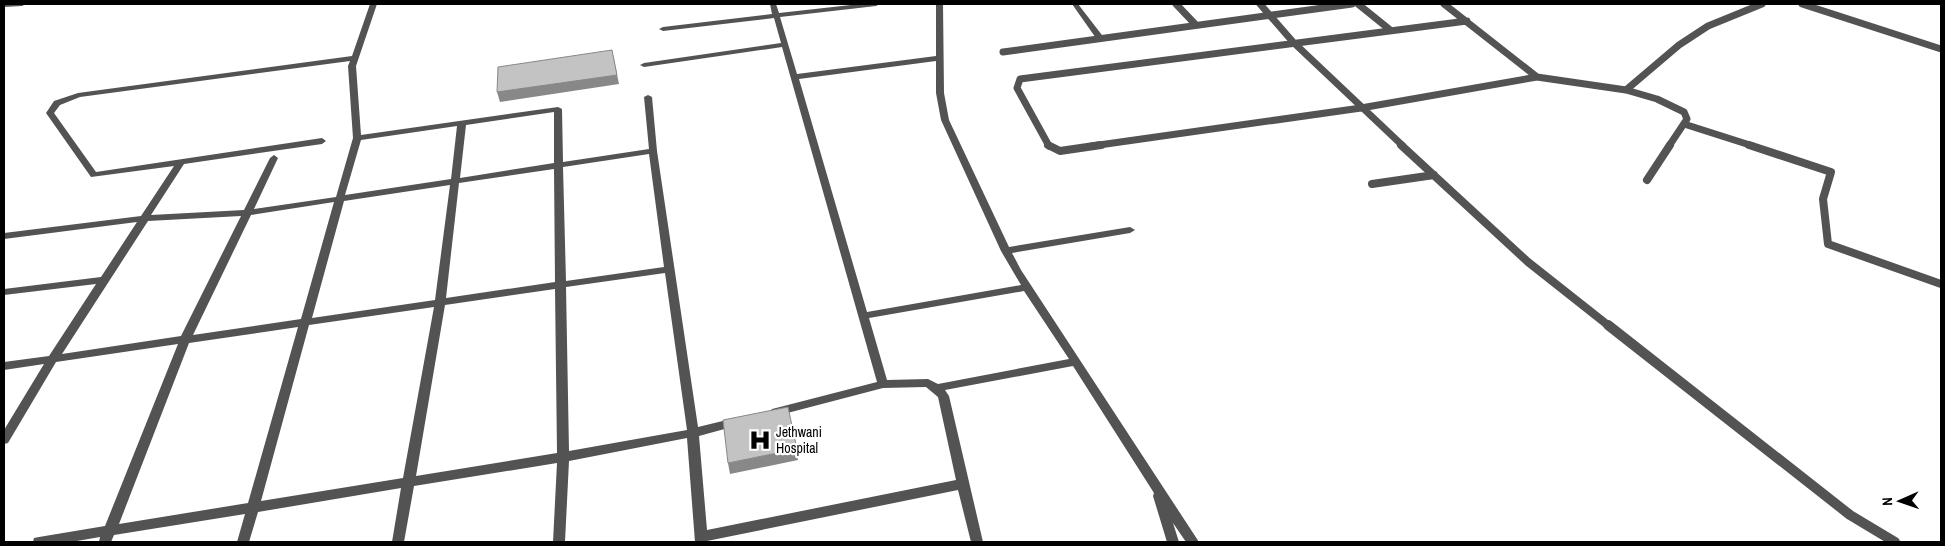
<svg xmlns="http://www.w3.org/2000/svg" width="1945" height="546" viewBox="0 0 1945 546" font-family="'Archivo Narrow',sans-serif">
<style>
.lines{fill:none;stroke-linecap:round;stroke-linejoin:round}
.service-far2{stroke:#535353;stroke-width:7}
.service-far1{stroke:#535353;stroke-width:8}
.service{stroke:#535353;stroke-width:10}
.minor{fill:#535353;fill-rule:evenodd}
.tertiary{fill:#535353;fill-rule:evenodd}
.shaded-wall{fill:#888}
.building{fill:#c3c3c3;stroke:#888}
.labels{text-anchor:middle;stroke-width:4.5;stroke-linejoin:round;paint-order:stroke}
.poi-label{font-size:14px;fill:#000;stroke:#fff;text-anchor:start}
</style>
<rect width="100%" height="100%" fill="#fff"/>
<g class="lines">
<path class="service-far2" d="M1176 4 1196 25
M1260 4 1293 42 1403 146
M1358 4 1389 29
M1444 4 1537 77 1626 90 1657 99 1684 112 1687 119 1669 146
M1802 4 1941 49
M1003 52 1352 4
M1626 90 1679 45 1708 26 1762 4
M1684 124 1753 146
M1049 146 1017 88 1020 79 1467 21
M1092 146 1361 108 1537 77"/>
<path class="service-far1" d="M1048 145 1060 151 1101 145
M1401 145 1528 262 1609 326
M1749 145 1831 172 1823 199 1828 244 1941 284
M1647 180 1670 145
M1372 184 1434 175"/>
<path class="service" d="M1608 325 1850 515 1895 542"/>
<path class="minor" d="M370 4H377L356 66 361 135 558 107 562 109 563 162 649 149 644 97 648 95 652 97 657 151 698 427 735 418 739 419 741 422 739 425 699 436 707 530 956 480 938 397 926 387 883 388 776 416 772 415 770 412 772 409 776 408 877 382 782 47 644 67 640 65 644 63 781 43 774 18 663 31 659 29 663 27 772 14 770 4H776L779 13 860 4H880L876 6 780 17 797 74 936 56V4H943L944 93 949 120 1009 247 1130 227 1135 230 1130 233 1012 253 1021 270 1199 542H1186L1173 523 1179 542H1167L1153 496 1154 493 1073 366 945 390 949 396 983 542H971L958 490 707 541V542H695L687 438 569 461 565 542H553L557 463 414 486 404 542H392L401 488 258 512 249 542H237L245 514 114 535 111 542H99L100 537 71 542H33L34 538 39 537 105 526 178 344 56 362 8 443 4 444V430L44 364 4 370V362L49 356 96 284 4 295V289L101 277 137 222 4 239V233L141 216 174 166 91 177 46 113 54 101 78 93 352 56ZM350 61 348 66 353 138 336 197 254 209 278 158 274 155 270 158 244 210 151 215 184 164 322 144 326 141 322 138 96 172 54 113 60 105 80 97ZM936 61V93L941 120 1001 251 1021 285 867 312 799 79ZM554 112V163L460 178 466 125ZM457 126 451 179 345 195 361 140ZM649 154 664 267 566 281 563 167ZM554 169 555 282 446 298 459 183ZM450 185 435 300 312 318 344 201ZM334 202 301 319 193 335 251 215ZM241 216 181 336 62 354 148 221ZM665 273 687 430 569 451 566 287ZM555 289 557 453 416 476 445 305ZM1024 291 1069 359 938 384 928 379 887 380 869 318ZM434 307 403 478 261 501 309 325ZM298 327 248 503 119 524 189 343Z
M1072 4H1078L1105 39 1104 41H1098Z"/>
<path class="tertiary" d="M4 4H26L22 6 4 7Z"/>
</g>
<path class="shaded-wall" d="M612 50 619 84 500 102 497 92Z
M797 449 798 460 730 474 728 463Z"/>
<path class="building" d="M612 50 617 75 497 92 498 67Z
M788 407 797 449 728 463 723 420Z"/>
<defs>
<g id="hospital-bare" transform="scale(1.725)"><path d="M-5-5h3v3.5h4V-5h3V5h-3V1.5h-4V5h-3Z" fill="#000" stroke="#fff" stroke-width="2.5" paint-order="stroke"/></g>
</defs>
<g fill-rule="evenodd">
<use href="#hospital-bare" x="760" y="440"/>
</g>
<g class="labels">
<g class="poi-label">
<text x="776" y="437">Jethwani<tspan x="776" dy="16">Hospital</tspan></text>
</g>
</g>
<rect width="1945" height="546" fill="none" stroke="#000000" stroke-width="10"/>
<g transform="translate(1900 501) rotate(268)" stroke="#ffffff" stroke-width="4" paint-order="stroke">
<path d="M0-4L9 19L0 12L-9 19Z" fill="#000000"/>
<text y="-8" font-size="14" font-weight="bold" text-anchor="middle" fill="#000000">N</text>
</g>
</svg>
